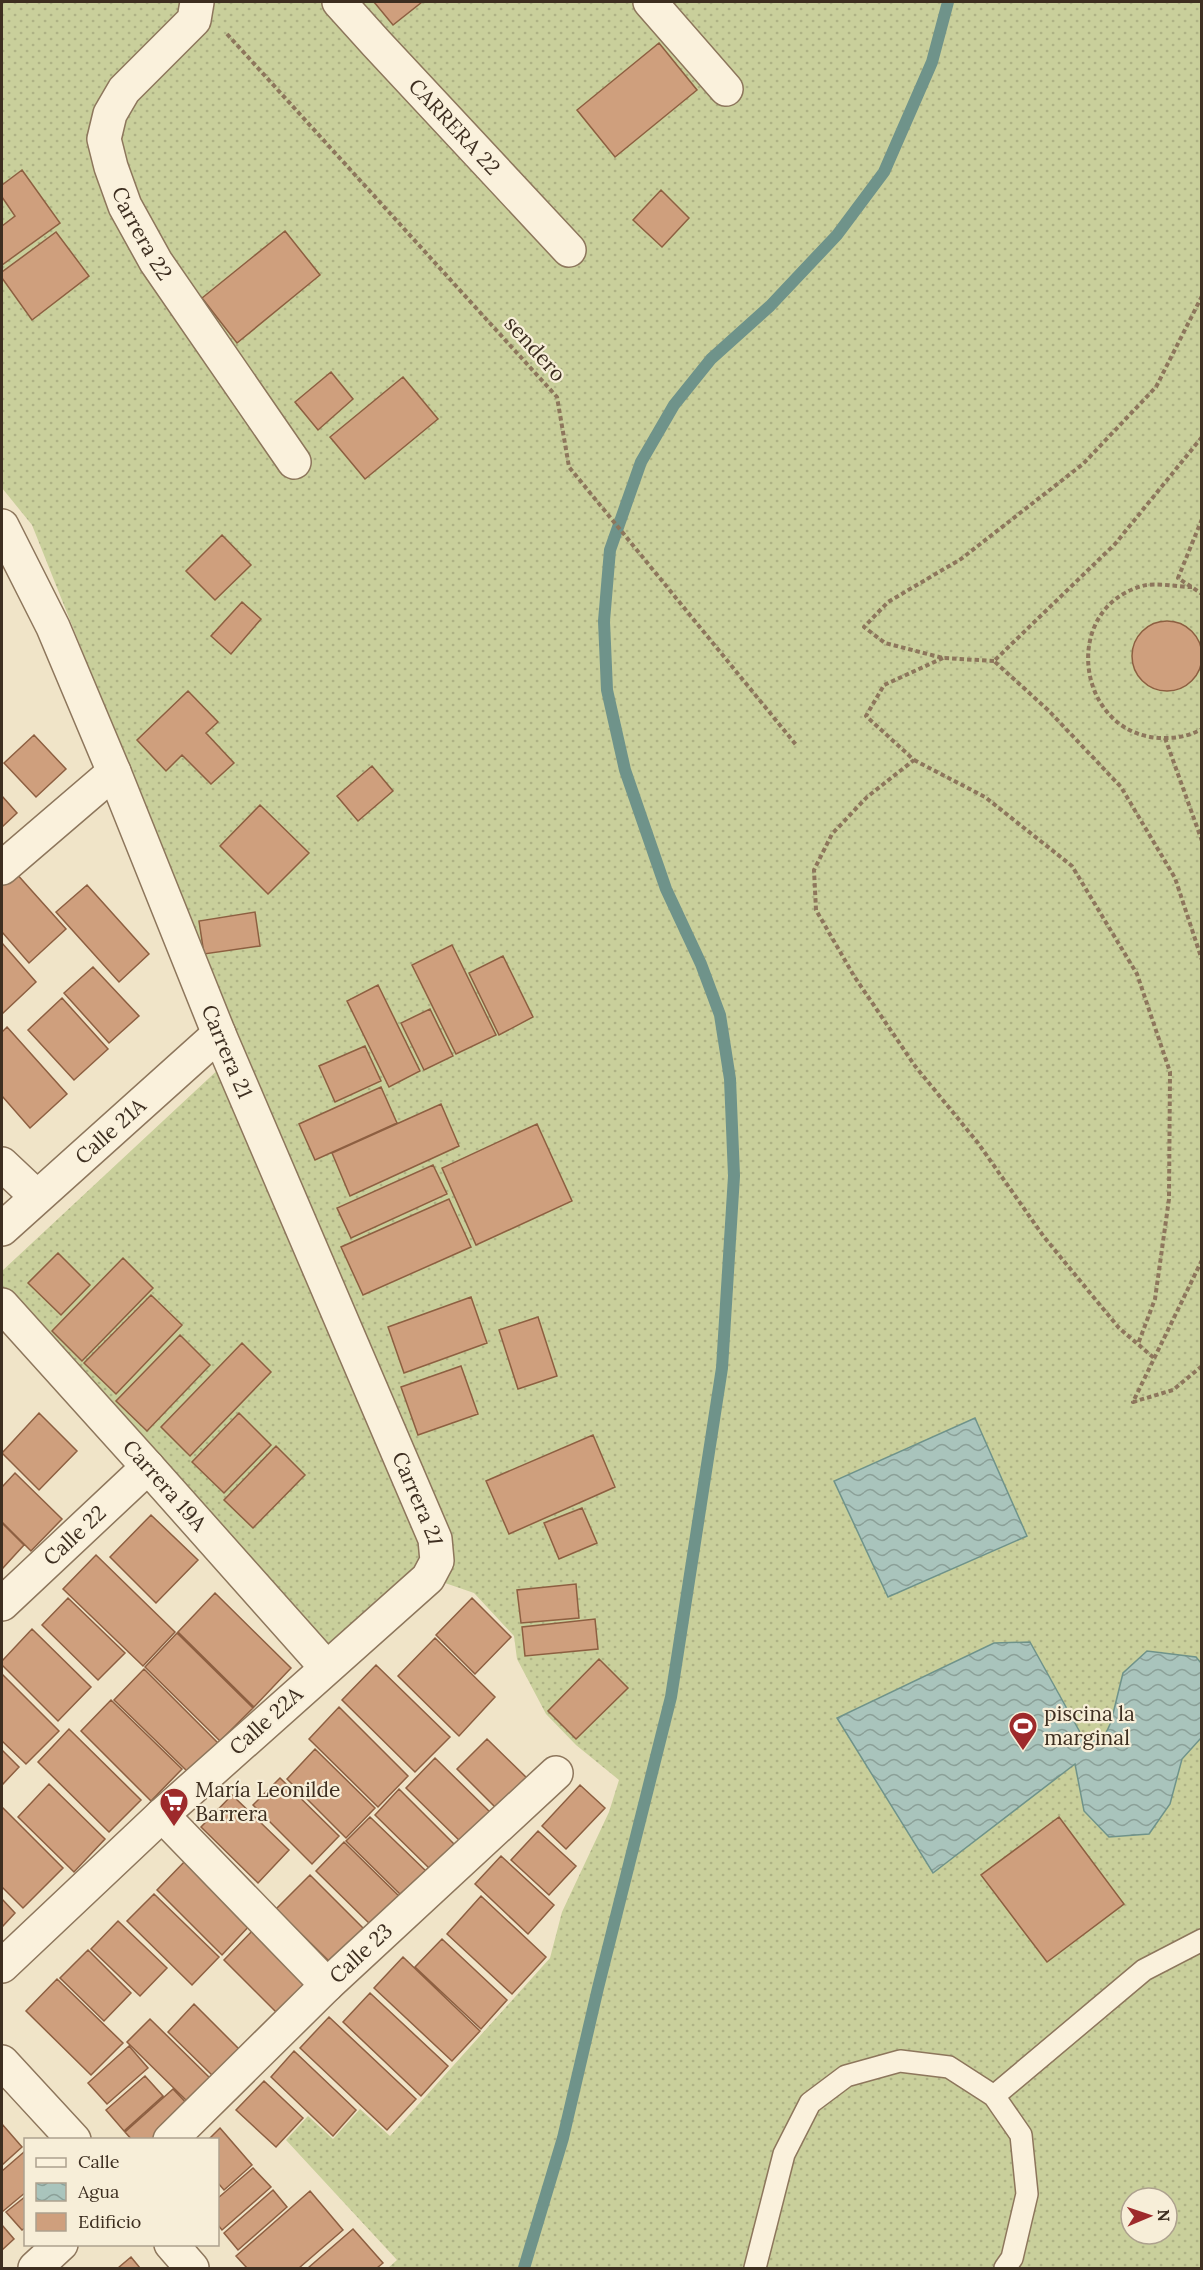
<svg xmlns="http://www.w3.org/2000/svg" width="1203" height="2270" viewBox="0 0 1203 2270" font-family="Lora,serif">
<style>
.grass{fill:url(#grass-dots);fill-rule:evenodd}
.water{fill:url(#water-waves);stroke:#6f938a;stroke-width:1.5}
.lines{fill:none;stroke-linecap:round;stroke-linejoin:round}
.stream{stroke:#6f938a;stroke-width:12}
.building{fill:#cf9f7d;stroke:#8d5f41;stroke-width:1.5}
.service-casing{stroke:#8d765c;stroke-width:24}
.minor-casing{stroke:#8d765c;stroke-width:36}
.path{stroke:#8d765c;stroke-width:4;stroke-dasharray:4.5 3;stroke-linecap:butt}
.service{stroke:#faf1dc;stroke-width:21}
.minor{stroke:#faf1dc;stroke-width:33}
.labels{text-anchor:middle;stroke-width:4.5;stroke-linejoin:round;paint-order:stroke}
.street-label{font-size:21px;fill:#3d2e20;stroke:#f7eed8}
.poi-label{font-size:21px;fill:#3d2e20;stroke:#f7eed8;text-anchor:start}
</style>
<defs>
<pattern id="grass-dots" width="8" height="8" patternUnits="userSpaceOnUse" patternTransform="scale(1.5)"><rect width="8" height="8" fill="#c9cf9b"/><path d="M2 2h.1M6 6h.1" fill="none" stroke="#aeb285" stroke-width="1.8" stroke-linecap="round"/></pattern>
<pattern id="water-waves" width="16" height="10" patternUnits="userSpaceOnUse" patternTransform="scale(1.5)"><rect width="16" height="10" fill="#a9c4bc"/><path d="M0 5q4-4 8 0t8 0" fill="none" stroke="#8ba098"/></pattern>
</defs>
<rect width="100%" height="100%" fill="#f0e4c8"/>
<path class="grass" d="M2 2H1201V2268H388L397 2260 286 2140 308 2116 333 2139 360 2109 390 2136 550 1958 562 1912 609 1812 619 1780 576 1745 546 1714 517 1659 514 1636 474 1593 419 1574 326 1652 2 1289V1271L237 1052 129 768 32 525 2 488ZM1131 2198H1167V2234H1131Z"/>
<path class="water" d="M975 1418 1027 1536 888 1597 834 1481Z
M1030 1642 1081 1734 1101 1744 1111 1722 1123 1673 1147 1651 1196 1657 1201 1663V1738L1182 1759 1170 1804 1149 1834 1109 1837 1084 1811 1075 1764 933 1873 837 1718 994 1643Z"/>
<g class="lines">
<path class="stream" d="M524 2268 563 2138 598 1988 671 1697 722 1368 734 1176 730 1079 720 1015 701 964 666 889 625 770 607 690 604 621 610 550 641 462 674 405 711 359 770 306 837 235 884 172 932 62 948 2"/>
</g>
<path class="building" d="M374 2H422L393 25Z
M659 43 697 90 615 157 577 110Z
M22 170 60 223 2 265V226L15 216 2 197V185Z
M661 190 689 218 662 247 633 220Z
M285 231 320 275 237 343 202 298Z
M56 232 89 276 32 320 2 278V272Z
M331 372 353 399 318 430 295 402Z
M403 377 438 419 365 479 330 437Z
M222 535 251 565 215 600 186 571Z
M242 602 261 619 231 654 211 636Z
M1132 656a35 35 0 1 1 70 0a35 35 0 1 1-70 0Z
M188 691 218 722 206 733 234 763 211 784 182 755 166 771 137 740Z
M34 735 66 769 36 797 4 763Z
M372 766 393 791 358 821 337 796Z
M2 796 17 813 2 827Z
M260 805 309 853 268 894 220 846Z
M15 872 66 929 29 963 2 932V885Z
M87 885 149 954 119 982 56 912Z
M255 912 260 946 204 954 199 921Z
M2 943 36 982 2 1014Z
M452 945 496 1035 456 1054 412 965Z
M503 956 533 1017 499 1035 469 973Z
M93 967 139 1016 109 1043 64 993Z
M378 985 420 1071 389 1087 347 1001Z
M62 998 108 1049 74 1080 28 1030Z
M430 1009 453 1056 424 1070 401 1023Z
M7 1027 67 1094 30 1128 2 1096V1032Z
M365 1046 381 1081 335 1102 319 1066Z
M381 1087 397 1123 315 1160 299 1124Z
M441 1104 459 1146 350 1196 332 1153Z
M537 1124 572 1201 476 1245 442 1168Z
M433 1165 447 1194 351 1238 337 1208Z
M449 1199 471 1247 363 1295 341 1247Z
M58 1253 90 1285 61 1315 28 1283Z
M123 1258 153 1288 82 1361 52 1331Z
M151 1295 182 1325 116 1394 84 1363Z
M471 1297 487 1343 404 1373 388 1327Z
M538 1317 557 1376 518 1389 499 1330Z
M180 1335 210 1365 147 1431 116 1401Z
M242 1343 271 1372 190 1456 161 1427Z
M461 1366 478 1414 418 1435 401 1387Z
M39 1413 77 1451 39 1490 2 1453Z
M239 1413 271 1445 224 1493 192 1462Z
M593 1435 615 1487 509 1534 486 1481Z
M276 1446 305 1475 253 1528 224 1500Z
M15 1473 62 1519 31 1551 2 1522V1487Z
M582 1508 597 1543 559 1559 544 1523Z
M151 1515 198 1560 156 1603 110 1557Z
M2 1523 24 1545 2 1569Z
M96 1555 175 1632 143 1666 63 1589Z
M576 1584 579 1618 521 1623 517 1590Z
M215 1593 291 1668 254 1707 178 1632Z
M68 1598 125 1653 98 1680 42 1625Z
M472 1598 511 1637 475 1674 436 1635Z
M595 1619 598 1649 525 1656 522 1627Z
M32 1629 91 1687 58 1721 2 1665V1661Z
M177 1633 253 1708 220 1741 145 1667Z
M435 1638 495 1697 459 1736 398 1676Z
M599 1659 628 1688 576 1739 548 1711Z
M376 1665 450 1737 415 1772 342 1700Z
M144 1669 218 1743 189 1773 114 1700Z
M2 1674 59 1731 26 1764 2 1741Z
M111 1700 182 1769 151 1801 81 1731Z
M339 1707 408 1776 378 1807 309 1739Z
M69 1729 141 1800 109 1832 38 1762Z
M487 1739 530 1781 500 1812 457 1769Z
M315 1749 375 1808 346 1838 287 1779Z
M2 1750 19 1767 2 1785Z
M435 1758 495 1817 466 1847 406 1788Z
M280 1778 339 1836 312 1864 253 1805Z
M49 1784 105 1839 74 1872 18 1817Z
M580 1785 605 1808 566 1849 542 1826Z
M399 1789 455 1845 431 1870 375 1815Z
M232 1795 289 1850 258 1883 201 1827Z
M2 1807 63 1868 23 1908 2 1887Z
M370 1817 427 1872 403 1897 346 1841Z
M1059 1817 1124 1904 1047 1962 981 1875Z
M538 1831 576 1866 549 1895 511 1860Z
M344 1842 402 1899 374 1928 316 1871Z
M501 1856 554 1905 528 1934 475 1884Z
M187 1859 252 1923 222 1955 157 1890Z
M310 1875 366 1931 333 1965 276 1909Z
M154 1894 219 1957 192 1985 127 1921Z
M481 1896 546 1957 512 1994 447 1934Z
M2 1899 15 1913 2 1927Z
M118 1921 167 1968 140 1996 91 1949Z
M256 1927 318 1987 285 2021 224 1960Z
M442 1939 507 2000 481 2029 415 1967Z
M88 1950 131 1993 104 2021 60 1978Z
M403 1957 480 2031 452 2061 374 1988Z
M57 1979 123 2043 91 2075 26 2011Z
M370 1993 448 2066 421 2096 343 2022Z
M194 2004 241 2051 214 2077 168 2032Z
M329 2017 416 2099 387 2130 300 2048Z
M150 2019 213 2081 190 2104 127 2042Z
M129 2046 148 2068 107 2104 88 2083Z
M294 2051 356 2110 333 2136 271 2077Z
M145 2076 163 2096 124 2131 106 2110Z
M264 2081 303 2118 276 2147 236 2110Z
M173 2089 192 2109 159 2140H132L125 2132Z
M2 2124 22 2147 2 2165Z
M220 2128 252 2165 224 2190 218 2183V2140H208Z
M24 2152 26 2154V2192L2 2212V2171Z
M253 2168 271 2187 222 2230 218 2225V2198Z
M273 2190 287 2207 238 2250 224 2233Z
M310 2191 343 2230 299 2268H247L236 2256Z
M26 2196V2227L22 2230 6 2212Z
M2 2225 14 2239 2 2250Z
M353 2229 383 2263 377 2268H308Z
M131 2257 140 2268H118Z"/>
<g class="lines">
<g class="service-casing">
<path id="service" d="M994 2096 1144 1970 1202 1940
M755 2268 784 2154 810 2103 846 2076 900 2061 949 2067 994 2096 1021 2135 1027 2194 1012 2258 1005 2268"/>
</g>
<g class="minor-casing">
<g id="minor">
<path id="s1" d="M197 2 194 20 124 90 110 114 104 139 111 167 125 206 156 262 294 462"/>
<path id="s2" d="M339 2 376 43 569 250"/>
<path d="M650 2 726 89"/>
<path id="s3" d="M2 526 53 627 114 772 219 1034 435 1539 437 1561 428 1578 162 1815 2 1966"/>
<path d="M2 868 114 772"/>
<path d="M2 1164 36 1196"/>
<path id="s4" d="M2 1229 219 1034"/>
<path id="s5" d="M2 1305 148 1467 326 1667"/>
<path id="s6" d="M2 1604 148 1467"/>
<path d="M162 1815 327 1985"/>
<path d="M2 2062 74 2140"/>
<path id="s7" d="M170 2140 327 1985 556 1773"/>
<path d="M171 2244 192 2268"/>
<path d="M35 2268 61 2244"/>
</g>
</g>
<path class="path" d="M227 34 557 397 569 467 797 746
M1202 437 1115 544 994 661 1048 710 1121 787 1175 878 1202 960
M1202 519 1178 578 1202 594
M1192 587C1177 587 1156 582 1142 586 1057 610 1078 741 1167 738 1179 738 1191 735 1202 729
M943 658 884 685 866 716 914 760 867 797 832 834 814 870 816 910 854 976 915 1066 978 1143 1044 1237 1119 1328 1154 1358
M994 661 943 658 885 643 864 627 888 602 961 559 1083 464 1156 387 1202 296
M1165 738 1202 841
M914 760 985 797 1072 866 1137 974 1170 1072 1169 1199 1155 1299 1138 1344
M1202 1260 1133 1402 1173 1390 1202 1366"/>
<use href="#service" class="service"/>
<use href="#minor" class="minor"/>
</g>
<defs>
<g id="stadium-pin" transform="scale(1.5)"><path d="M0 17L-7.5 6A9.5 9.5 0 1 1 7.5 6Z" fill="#9e2a2b" stroke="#f7eed8"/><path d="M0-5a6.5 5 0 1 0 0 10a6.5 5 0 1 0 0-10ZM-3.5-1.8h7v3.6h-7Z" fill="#fff"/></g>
<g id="supermarket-pin" transform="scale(1.5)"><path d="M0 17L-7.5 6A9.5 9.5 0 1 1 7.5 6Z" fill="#9e2a2b" stroke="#f7eed8"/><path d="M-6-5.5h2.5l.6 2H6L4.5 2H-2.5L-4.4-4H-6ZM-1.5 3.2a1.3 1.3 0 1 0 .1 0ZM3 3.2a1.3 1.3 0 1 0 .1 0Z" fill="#fff"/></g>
</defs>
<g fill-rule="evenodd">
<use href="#stadium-pin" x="1023" y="1726"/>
<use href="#supermarket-pin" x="174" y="1802"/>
</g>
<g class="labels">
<g class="street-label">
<text dy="7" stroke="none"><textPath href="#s2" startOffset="170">CARRERA 22</textPath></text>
<text dy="7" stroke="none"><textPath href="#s1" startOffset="273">Carrera 22</textPath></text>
<text transform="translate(535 349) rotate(48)" y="7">sendero</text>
<text dy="7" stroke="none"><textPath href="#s3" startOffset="572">Carrera 21</textPath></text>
<text dy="7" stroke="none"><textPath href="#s4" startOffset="146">Calle 21A</textPath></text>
<text dy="7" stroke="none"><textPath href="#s5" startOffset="243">Carrera 19A</textPath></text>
<text dy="7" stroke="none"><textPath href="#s3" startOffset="1058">Carrera 21</textPath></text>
<text dy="7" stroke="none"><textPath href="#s6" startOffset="100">Calle 22</textPath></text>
<text transform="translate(266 1721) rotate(-42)" y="7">Calle 22A</text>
<text dy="7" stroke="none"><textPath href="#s7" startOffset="267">Calle 23</textPath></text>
</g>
<g class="poi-label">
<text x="1044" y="1721">piscina la<tspan x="1044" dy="24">marginal</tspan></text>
<text x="195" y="1797">María Leonilde<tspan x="195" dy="24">Barrera</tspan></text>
</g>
</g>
<rect width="1203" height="2270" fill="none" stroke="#3d2e20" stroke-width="6"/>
<rect x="24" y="2138" width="195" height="108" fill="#f7eed8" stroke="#ada18e" stroke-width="1.5"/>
<rect x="36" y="2158" width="30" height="9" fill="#faf1dc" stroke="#ada18e" stroke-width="1.5"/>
<text x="78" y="2168" font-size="18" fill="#3d2e20">Calle</text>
<rect x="36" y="2183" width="30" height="18" fill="url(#water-waves)" stroke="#ada18e" stroke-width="1.5"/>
<text x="78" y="2198" font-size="18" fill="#3d2e20">Agua</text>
<rect x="36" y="2213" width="30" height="18" fill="#cf9f7d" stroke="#ada18e" stroke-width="1.5"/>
<text x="78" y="2228" font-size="18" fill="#3d2e20">Edificio</text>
<g transform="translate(1149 2216) rotate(88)"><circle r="28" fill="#f7eed8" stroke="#ada18e" stroke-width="1.5"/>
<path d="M0-4.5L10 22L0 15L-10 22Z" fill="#9e2a2b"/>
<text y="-9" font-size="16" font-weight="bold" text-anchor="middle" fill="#3d2e20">N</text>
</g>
</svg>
